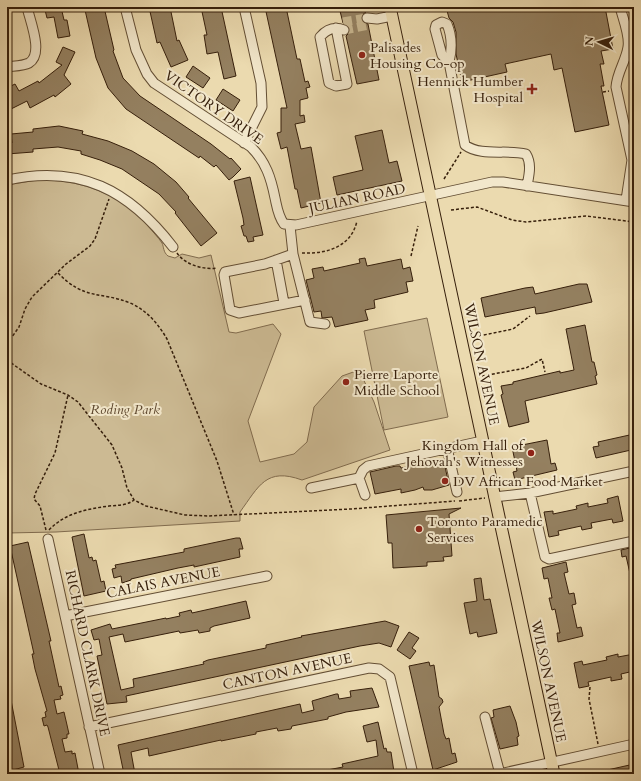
<svg xmlns="http://www.w3.org/2000/svg" width="641" height="781" viewBox="0 0 641 781" font-family="Cardo,serif">
<style>
.green{fill:#ccba93;stroke:#816c4f}
.building{fill:#948060;stroke:#361f0b}
.lines{fill:none;stroke-linecap:round;stroke-linejoin:round}
.minor-tunnel{stroke:#c7b58e;stroke-width:9;stroke-dasharray:9 4.5;stroke-linecap:butt}
.minor-casing{stroke:#634e34;stroke-width:11}
.major-casing{stroke:#361f0b;stroke-width:13}
.path{stroke:#361f0b;stroke-width:1.5;stroke-dasharray:3 2;stroke-linecap:butt}
.minor{stroke:#f2e7cb;stroke-width:9}
.major{stroke:#ebdaaf;stroke-width:11}
.poi-dot{fill:#8f2418;stroke:#f2e7cb;stroke-width:1.5}
.labels{text-anchor:middle;stroke-width:4;stroke-linejoin:round;paint-order:stroke}
.poi-label{font-size:14px;fill:#361f0b;stroke:#f2e7cb;text-anchor:start}
.street-label{font-size:14px;fill:#361f0b;stroke:#f2e7cb}
.park-label{font-size:14px;font-style:italic;fill:#5c462d;stroke:#f2e7cb}
</style>
<rect width="100%" height="100%" fill="#ebdaaf"/>
<filter id="stains"><feTurbulence type="fractalNoise" baseFrequency=".005" numOctaves="4"/><feColorMatrix values="0 0 0 0 .2 0 0 0 0 .09 0 0 0 0 .02 0 0 0 .5 -.17"/></filter>
<radialGradient id="worn" r=".72"><stop offset=".6" stop-color="#630" stop-opacity="0"/><stop offset="1" stop-color="#630" stop-opacity=".3"/></radialGradient>
<path class="green" d="M37 180C79 179 120 193 148 226 152 231 158 237 162 243 164 247 163 252 168 256L175 258 182 254 199 258 211 255 229 332 236 333 273 324 281 334 248 421 260 462 294 454 307 442 314 407 342 376 359 370 374 402 390 450 302 480C266 467 259 486 240 512V521L56 532 7 533V185Z
M427 318 448 417 384 430 364 331Z"/>
<path class="building" d="M49 7H61L64 20H67L70 36 58 38 54 17 47 18 45 10H49Z
M100 7H104L114 50 113 51 123 78 140 96 211 144 230 159 231 158 241 169 233 177 229 180 216 165 214 167 200 156 199 158 126 109 108 88 96 58 85 10Z
M149 7H170L177 41 179 40 188 60 171 67 160 42 157 43Z
M201 7H221L236 76 224 79 218 52 207 54 204 35H207Z
M265 7H286L297 59H300L305 82 308 81 310 87 306 88 308 98 300 100V116L304 115 305 122 295 124 301 149 311 147 321 203 301 208 297 189H295L287 147 281 149 277 133 281 132V108H287Z
M339 7H365L366 12 362 15 361 20 368 24 379 80H378L357 84 346 36 350 32V28L343 23Z
M446 7H605L613 49 601 51 604 64H600L604 86H601L609 125 575 132 562 68 554 70 551 54 505 64 507 72 462 82 456 54V32L453 22 449 18Z
M63 47 75 52 64 75 71 84 55 97 54 95 30 108 27 101 7 111V88L15 84 19 91 38 81 39 83 62 65 56 62Z
M193 66 210 78 203 88 186 77Z
M223 89 240 100 233 111 216 100Z
M59 126 83 131 82 134 108 141 132 151 154 164 176 182 189 197 188 198 217 233 201 246 175 213 176 212 159 194 122 169 100 160 81 154V151L58 147 33 149V152L7 154V144L12 143 11 134 33 132V129Z
M382 130 389 163 397 161 402 181 337 195 333 177 363 170 355 136Z
M250 177 263 235 253 237 254 241 248 242 246 236H244L241 226 244 225 243 218 234 181Z
M365 258 367 266 401 259 403 269 410 267 413 281 406 282 408 292 374 300 375 308 365 310 368 320 335 327 332 317 322 318 321 311 314 312 306 280 314 278 312 269 323 267 324 271 360 263 359 259Z
M579 284H587L592 302 544 313 536 314 535 307 485 317 481 298 525 288 533 287 535 294Z
M585 325 592 362H594L597 375 595 376 597 384 525 401 529 422 509 427 501 395 503 394 501 386 513 384V382L560 371V373L574 370 566 329Z
M634 434V454H632L631 450 596 458 593 447 599 446 598 442Z
M547 440 551 464 555 463 557 470 515 480 513 472 517 471 512 447Z
M444 462 449 485 432 490H424L423 487 415 490 401 493V489L375 494 370 472 396 466H400L401 468 423 464V467Z
M618 496 623 521 613 523 612 519 591 523 592 528 582 530 581 526 558 531 559 535 549 537 544 512 553 511V514L577 509 576 506 588 503V507L608 503 607 499Z
M461 508 449 514 452 556 443 557 444 561 427 562V566L393 568 392 543H388L386 515Z
M84 534 89 558 92 557 93 561 96 560 101 582 104 581 106 591 84 596 72 537Z
M236 538H240L243 549H239L240 557 194 567V565L178 568 131 579V580L122 583 121 576 114 578 112 569 116 568 115 565 184 552V549Z
M28 542 51 641H49L59 687 61 686 63 695 60 696 61 699 54 700 57 714 64 712 67 725 69 734H67V738L62 739 65 752 72 751V754L75 753 79 774H60L48 727 47 725 44 726 42 718 46 717 45 712 47 711 35 669 32 654H34L10 546Z
M634 547V577L631 578 626 556 622 557 621 550Z
M566 562 568 572 564 573 569 594 574 593 576 604 572 605 577 628 581 627 583 636 558 642 557 633H560L555 609 552 610 549 598H552L548 578 544 579 542 568Z
M481 578 484 600 490 599 497 633 478 637 477 632 470 634 464 603 477 601 474 579Z
M246 601 250 618 214 626 210 628V631L199 633 198 630 180 633 179 631 125 642 123 634 109 637 121 690 134 687 133 679 204 664 203 662 208 660 266 648V645L302 637 301 636 385 621 399 626 391 647 379 643 360 646 126 696 127 702 107 704 97 656 102 655 99 639 94 640 91 630 110 624 112 629 166 618V619L180 616 179 613 191 610 192 613Z
M409 632 419 638 412 648 416 651 410 659 397 650Z
M618 654V657L634 654V671L621 674 622 679 611 681V677L588 682 589 686 579 688 574 663 582 661 583 665 607 660 606 657Z
M429 662 430 666 434 665 439 697 442 699 443 702 439 707 444 734 446 739 449 738 452 754 455 753 457 762 433 770 409 666Z
M372 688 379 707 346 712 328 717V719L292 726 291 729 278 731 277 728 256 732V734L221 741V740L149 756 148 748 131 752 135 774H124L118 745 300 704 302 713 314 710 312 701 336 694H338L339 699 351 697 350 691Z
M7 695H10L24 767 13 770 14 774H7Z
M510 706 516 722 519 736 517 737 518 745 500 749 491 718 494 717 493 710Z
M378 722 384 749 386 748 387 752H391L394 772 383 774H322V771L343 767 342 764 378 756 376 740 367 742 363 726Z
M634 764V774H604L603 771Z"/>
<g class="lines">
<path class="minor-tunnel" d="M343 22 367 18
M344 30 369 25"/>
<g class="minor-casing">
<path id="minor" d="M125 7 136 50 147 74 154 83 251 147C266 162 271 178 275 198 277 207 278 216 284 224L296 225 492 182H503L634 202
M244 7 261 83 262 107 244 143
M620 7C623 19 630 35 628 47 626 61 617 72 616 87L632 160 626 200
M367 18 377 19 392 16
M336 28 347 84 336 86 329 83 320 37C327 29 334 26 344 30
M449 62 442 55 435 29 436 25 442 22 447 24C452 36 452 50 449 62L465 145C481 157 507 149 526 154 532 164 529 175 527 186
M7 67C14 66 23 66 29 63 44 54 30 21 27 7
M7 180C80 164 129 190 173 247
M290 226 293 254 310 322 325 324
M293 254 265 264 225 272 224 275 230 310 239 313 305 300
M276 260 284 303
M447 448 457 492
M359 478 365 495
M311 488 359 478 363 470 368 466 482 441
M530 493 545 557 549 559 634 541
M494 497 530 493 634 471
M48 539 100 774
M65 616 267 576
M485 717 500 774
M89 727 369 668 379 669 390 677 413 774
M499 774 634 744"/>
</g>
<g class="major-casing">
<path id="major" d="M390 7 554 774"/>
</g>
<path class="path" d="M603 92 609 91
M444 179 461 152
M451 210 477 207 512 220 526 222 586 216 634 222
M177 253C185 265 204 270 217 268
M302 253C325 254 351 248 357 221
M411 256 418 226
M58 273C85 301 101 291 130 303 147 310 159 325 167 339L217 461 234 515
M474 337 513 329 530 316
M7 344 19 327 25 309 32 297 66 264 90 246 95 239 109 199
M7 360 41 384 68 395 78 402 112 445 122 468 127 488 134 500 146 506 185 515 209 516 351 509 455 501
M482 376 526 368 542 359 545 372
M459 501 485 498
M46 530 40 506 34 499 35 494 55 453 68 395
M49 530C65 513 87 509 109 506 118 505 126 506 134 500
M590 687 589 699 598 744"/>
<use href="#minor" class="minor"/>
<use href="#major" class="major"/>
</g>
<g class="poi-dot">
<circle cx="362" cy="55" r="4"/>
<path d="M530 83h4v4h4v4h-4v4h-4v-4h-4v-4h4z"/>
<circle cx="346" cy="382" r="4"/>
<circle cx="531" cy="453" r="4"/>
<circle cx="445" cy="481" r="4"/>
<circle cx="419" cy="529" r="4"/>
</g>
<g class="labels">
<g class="poi-label">
<text x="370" y="52">Palisades<tspan x="370" dy="16">Housing Co-op</tspan></text>
<text x="523" y="86" text-anchor="end">Hennick Humber<tspan x="523" dy="16">Hospital</tspan></text>
<text x="354" y="379">Pierre Laporte<tspan x="354" dy="16">Middle School</tspan></text>
<text x="523" y="450" text-anchor="end">Kingdom Hall of<tspan x="523" dy="16">Jehovah's Witnesses</tspan></text>
<text x="453" y="486">DV African Food Market</text>
<text x="427" y="526">Toronto Paramedic<tspan x="427" dy="16">Services</tspan></text>
</g>
<g class="street-label">
<text transform="translate(214 107) rotate(35)" y="5">VICTORY DRIVE</text>
<text transform="translate(357 198) rotate(-12)" y="5">JULIAN ROAD</text>
<text transform="translate(482 364) rotate(78)" y="5">WILSON AVENUE</text>
<text transform="translate(163 582) rotate(-11)" y="5">CALAIS AVENUE</text>
<text transform="translate(88 653) rotate(78)" y="5">RICHARD CLARK DRIVE</text>
<text transform="translate(287 671) rotate(-12)" y="5">CANTON AVENUE</text>
<text transform="translate(549 681) rotate(78)" y="5">WILSON AVENUE</text>
</g>
<g class="park-label">
<text x="125" y="414">Roding Park</text>
</g>
</g>
<rect width="641" height="781" fill="none" stroke="#ebdaaf" stroke-width="24"/>
<rect x="8" y="8" width="625" height="765" fill="none" stroke="#361f0b" stroke-width="2"/>
<rect x="12" y="12" width="617" height="757" fill="none" stroke="#361f0b"/>
<g transform="translate(599 42) rotate(275)" stroke="#f2e7cb" stroke-width="3" paint-order="stroke">
<path d="M0-3L7 15L0 10L-7 15Z" fill="#361f0b"/>
<text y="-6" font-size="11" font-weight="bold" text-anchor="middle" fill="#361f0b">N</text>
</g>
<rect width="100%" height="100%" filter="url(#stains)"/>
<rect width="100%" height="100%" fill="url(#worn)"/>
</svg>
